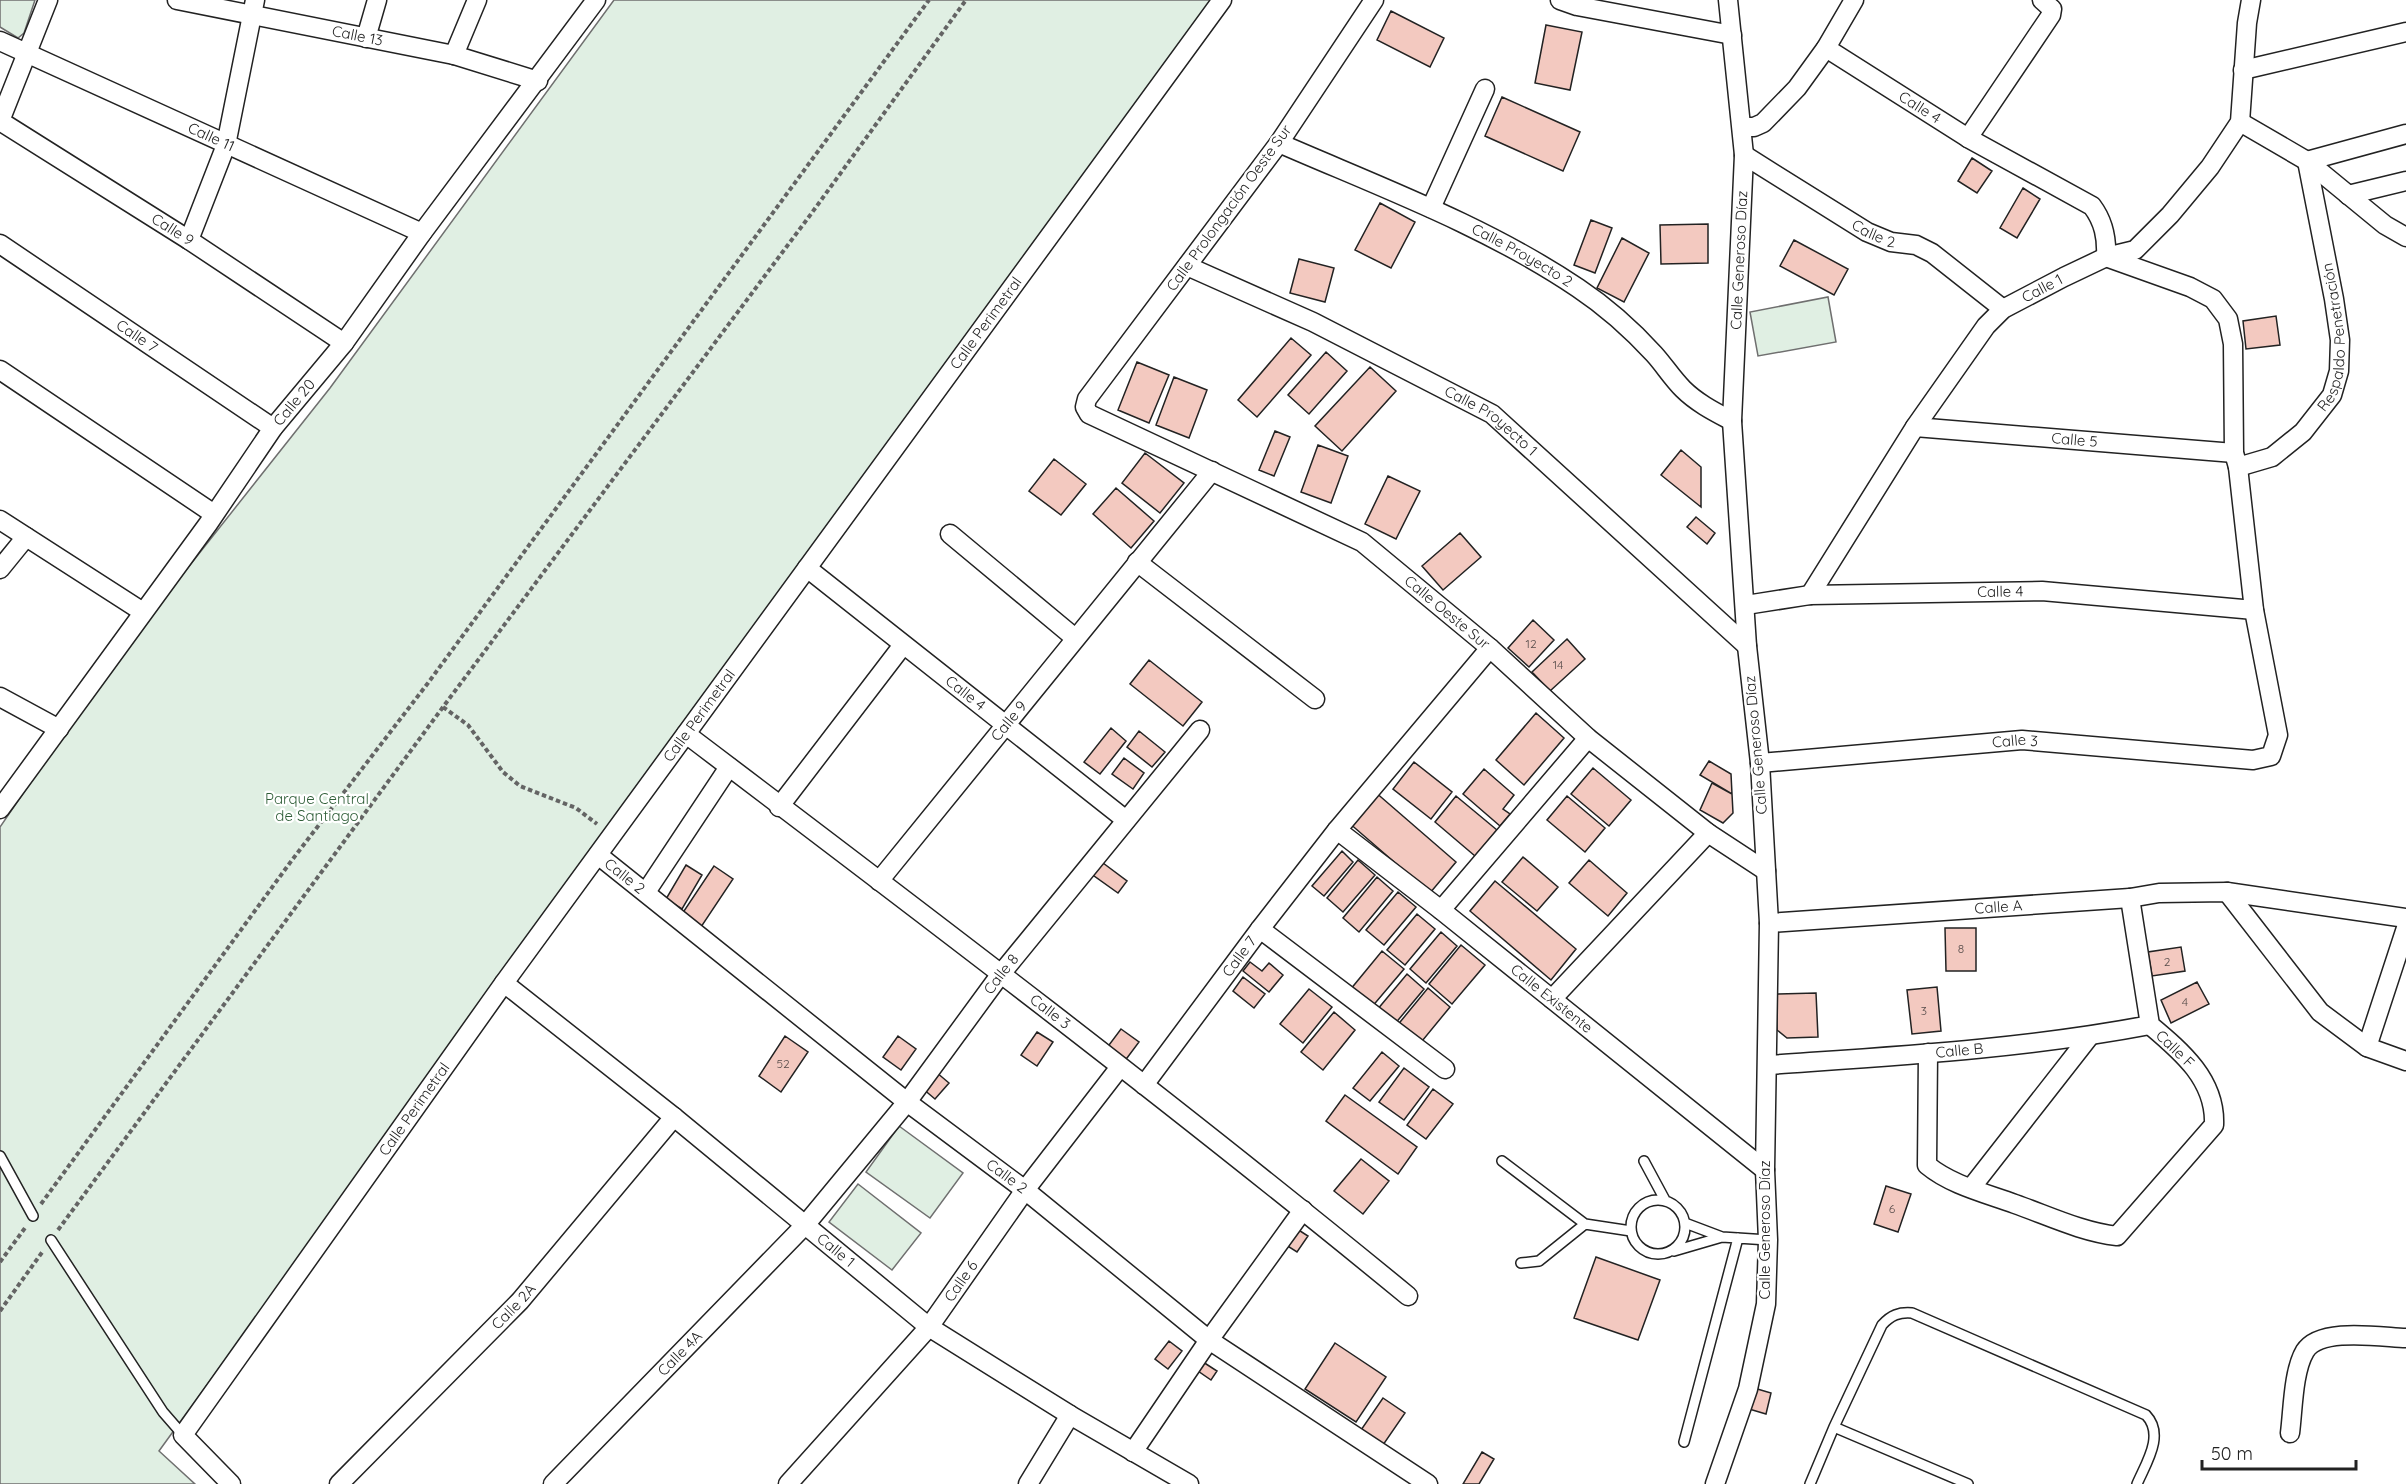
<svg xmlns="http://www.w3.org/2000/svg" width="2406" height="1484" viewBox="0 0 2406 1484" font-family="Quicksand,sans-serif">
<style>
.green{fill:#e0efe3;stroke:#6f6f6f;stroke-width:1.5}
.building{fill:#f3c9c0;stroke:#222;stroke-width:1.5}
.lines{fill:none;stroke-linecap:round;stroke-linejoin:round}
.service-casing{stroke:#222;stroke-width:12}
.minor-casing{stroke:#222;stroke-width:21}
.path{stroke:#646464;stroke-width:4;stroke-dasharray:4.5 3;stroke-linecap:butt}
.service{stroke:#fff;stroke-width:9}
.minor{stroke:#fff;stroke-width:18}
.labels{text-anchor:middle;stroke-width:4.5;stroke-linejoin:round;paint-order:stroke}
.number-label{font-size:12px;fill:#564c4a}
.street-label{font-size:15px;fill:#222;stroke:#fff}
.park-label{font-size:15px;fill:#2f5e38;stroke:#fff}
</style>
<rect width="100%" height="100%" fill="#fff"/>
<path class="green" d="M0 0H35L24 33 18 38 0 27Z
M614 0H1211L159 1451 195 1484H0V827L114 661 330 388Z
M1828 297 1836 342 1758 356 1750 312Z
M899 1126 963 1173 930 1218 866 1172Z
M858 1184 921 1233 892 1270 829 1222Z"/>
<path class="building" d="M1391 11 1444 38 1430 67 1377 40Z
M1546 25 1582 32 1570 90 1535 83Z
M1502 97 1580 132 1563 171 1485 136Z
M1972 158 1992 171 1977 193 1958 181Z
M2023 188 2040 199 2017 238 2000 228Z
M1380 203 1415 222 1391 268 1355 250Z
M1591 220 1612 228 1595 273 1574 265Z
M1708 224V263L1661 264 1660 225Z
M1622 238 1649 253 1624 302 1597 288Z
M1794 240 1848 269 1834 295 1780 266Z
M1299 259 1334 268 1325 302 1290 293Z
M2276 316 2280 345 2246 349 2243 321Z
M1291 338 1311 355 1257 417 1238 400Z
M1326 352 1347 371 1309 414 1288 395Z
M1137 362 1169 375 1149 423 1118 410Z
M1370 367 1396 391 1342 451 1315 426Z
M1174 377 1207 390 1189 438 1156 425Z
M1275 431 1290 437 1274 476 1259 470Z
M1318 445 1348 456 1331 503 1301 492Z
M1681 450 1701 467V507L1661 475Z
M1145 453 1184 483 1160 513 1122 483Z
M1054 459 1086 484 1061 515 1029 491Z
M1388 476 1420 491 1396 539 1365 524Z
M1116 488 1154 521 1131 548 1093 514Z
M1696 517 1715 533 1707 544 1687 527Z
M1460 533 1481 557 1443 590 1422 566Z
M1533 620 1554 640 1529 667 1508 648Z
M1567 639 1585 659 1550 691 1532 672Z
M1149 660 1202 702 1183 726 1130 684Z
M1536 713 1564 738 1524 785 1496 760Z
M1111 728 1126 741 1100 774 1084 762Z
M1139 731 1165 752 1152 767 1127 747Z
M1124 758 1144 773 1133 789 1112 774Z
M1709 761 1731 774 1732 794 1700 775Z
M1414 762 1452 792 1431 819 1393 789Z
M1593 768 1631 800 1609 826 1571 794Z
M1484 769 1514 795 1503 809 1510 814 1500 826 1463 794Z
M1712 783 1732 794 1733 813 1723 823 1700 810Z
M1374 791 1456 862 1430 893 1348 822Z
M1456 796 1497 830 1475 856 1435 822Z
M1567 796 1605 828 1585 852 1547 820Z
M1342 851 1353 862 1324 896 1312 886Z
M1523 857 1558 887 1537 911 1502 882Z
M1099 860 1127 881 1118 893 1090 873Z
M1358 860 1375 875 1343 912 1327 898Z
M1589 860 1627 893 1608 916 1569 883Z
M686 865 702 875 682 909 666 899Z
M714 866 733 879 699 930 680 917Z
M1377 877 1393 891 1359 932 1343 918Z
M1495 881 1576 949 1551 980 1470 911Z
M1398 892 1416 907 1384 945 1366 930Z
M1417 914 1435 929 1405 965 1387 950Z
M1945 928H1976V971H1946Z
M1441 932 1457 946 1426 983 1410 969Z
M1461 945 1485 965 1452 1004 1429 984Z
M2181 947 2185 971 2152 976 2148 952Z
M1382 951 1404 969 1371 1008 1350 990Z
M1250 962 1262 971 1269 963 1283 975 1269 992 1243 971Z
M1407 974 1424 989 1394 1025 1377 1010Z
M1243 977 1265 994 1254 1008 1233 991Z
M2197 982 2209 1004 2171 1023 2161 1000Z
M1937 987 1941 1031 1912 1034 1907 990Z
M1428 988 1450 1007 1418 1046 1396 1027Z
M1309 989 1332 1007 1303 1043 1280 1024Z
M1816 993 1818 1037 1787 1038 1777 1030 1776 994Z
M1334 1012 1355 1030 1323 1070 1301 1052Z
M1121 1029 1139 1042 1127 1058 1121 1059 1106 1049Z
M1037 1032 1053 1042 1037 1066 1021 1055Z
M785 1036 808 1052 781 1092 759 1076Z
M898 1036 916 1049 901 1070 883 1057Z
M1382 1052 1399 1066 1370 1101 1353 1088Z
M1404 1068 1429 1087 1404 1120 1379 1102Z
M936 1072 949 1083 935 1099 922 1088Z
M1433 1089 1453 1104 1426 1139 1407 1125Z
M1345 1095 1417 1147 1398 1174 1326 1121Z
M1361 1159 1389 1181 1363 1214 1334 1191Z
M1886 1186 1911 1194 1898 1232 1874 1224Z
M1297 1229 1308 1236 1297 1252 1286 1245Z
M1596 1257 1660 1280 1638 1340 1574 1318Z
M1169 1341 1182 1351 1168 1369 1155 1359Z
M1335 1343 1386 1377 1356 1422 1305 1389Z
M1203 1362 1217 1371 1211 1380 1198 1371Z
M1754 1388 1771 1393 1766 1414 1749 1409Z
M1383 1398 1405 1413 1383 1445 1361 1430Z
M1482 1452 1494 1459 1479 1484H1463Z"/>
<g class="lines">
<g class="service-casing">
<path id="service" d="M0 1156 33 1216
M1502 1161 1585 1224
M1644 1161 1665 1200
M1631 1227a27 27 0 1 1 54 0a27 27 0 1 1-54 0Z
M1685 1223 1722 1237
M51 1240 163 1412 183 1435
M1674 1251 1722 1237 1768 1240
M1521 1263 1539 1261 1585 1224 1631 1231
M1834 1427 1968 1484
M1684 1442 1738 1238
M1810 1484 1834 1427 1882 1325C1891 1315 1899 1312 1912 1313L2146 1415C2165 1435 2146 1463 2137 1484"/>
</g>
<g class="minor-casing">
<g id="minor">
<path id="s1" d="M177 0 454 55 538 81"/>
<path id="s2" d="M1374 0 1279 143 1087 399 1085 407 1089 414 1362 542 1490 648 1588 738 1708 833 1766 871"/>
<path d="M1560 0 1577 6 1732 35"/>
<path d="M366 38 377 0"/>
<path id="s3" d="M0 41 422 233"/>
<path id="s4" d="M1826 48 1968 138 2092 206C2104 222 2107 238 2106 257"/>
<path d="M454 55 477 0"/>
<path d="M2243 70 2406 32"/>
<path id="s5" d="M0 121 189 240 344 343"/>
<path d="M0 121 48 0"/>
<path d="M2240 122 2307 161 2385 225 2406 237"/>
<path d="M1742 127H1754L1763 123 1797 88 1826 48 1854 0"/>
<path d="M1968 138 2051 15 2052 9 2042 0"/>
<path id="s6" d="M1279 143C1380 187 1486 226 1578 288 1605 306 1632 330 1654 354 1664 365 1672 378 1683 389 1697 403 1715 412 1732 421"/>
<path id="s7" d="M1744 155 1867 232 1891 242 1916 245 1932 253 2003 309"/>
<path d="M2348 195 2406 181"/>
<path d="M1431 208 1485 89"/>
<path d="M189 240 226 145 255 0"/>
<path id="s8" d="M0 244 273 428"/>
<path id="s9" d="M1187 266 1313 322 1492 414 1747 646"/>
<path d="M0 370 214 514"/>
<path id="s10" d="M1915 427 2234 453"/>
<path id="s11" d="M2238 467 2272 457 2303 432 2332 395 2339 371 2340 340 2334 299 2307 161 2406 134"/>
<path d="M0 520 143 612"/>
<path d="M950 534 1075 638"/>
<path d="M1137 562 1315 699"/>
<path id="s12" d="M807 568 1126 820"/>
<path d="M0 569 26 537"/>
<path id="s13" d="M1810 595 1915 427 1986 326 2003 309 2064 277 2106 257 2135 250 2170 215 2210 167 2240 122 2247 23 2251 0"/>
<path id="s14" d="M1746 605 1810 595 2042 591 2254 610"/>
<path d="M0 697 59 729"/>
<path id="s15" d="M686 734C929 918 1173 1103 1408 1296"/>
<path id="s16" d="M1760 763 2022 740 2253 760 2271 756 2278 735 2254 610 2238 467 2234 453 2233 344 2228 319 2213 299 2190 287 2106 257"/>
<path d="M779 807 903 645"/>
<path id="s17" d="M0 809 208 524 273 428 344 343 422 233 596 0"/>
<path id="s18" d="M1337 830 1441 910 1765 1170"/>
<path id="s19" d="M598 855 907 1102 1025 1190 1209 1340 1428 1484"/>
<path id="s20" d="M879 881 1212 471"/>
<path d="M646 892 729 767"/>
<path d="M2227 892 2320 1012 2367 1047 2406 1061"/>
<path d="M1441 910 1588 738"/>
<path id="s21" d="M1769 923 2130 898 2159 893 2227 892 2406 918"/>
<path d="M1260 929 1445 1069"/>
<path id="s22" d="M504 983 674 1117 929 1327 1070 1415 1189 1484"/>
<path d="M1552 999 1708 833"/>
<path d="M2367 1047 2406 928"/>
<path d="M1928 1053 1927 1165C1951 1185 1985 1193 2015 1204 2049 1216 2082 1232 2117 1236L2214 1125C2216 1080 2181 1051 2150 1025L2130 898"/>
<path id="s23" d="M1768 1065C1895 1056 2024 1049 2150 1025"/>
<path id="s24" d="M1144 1085 1260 929 1337 830 1490 648"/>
<path d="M1971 1188 2089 1037"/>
<path d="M2290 1433C2293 1410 2293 1371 2305 1351 2320 1327 2380 1337 2406 1338"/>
<path d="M1133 1452 1209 1340 1303 1210"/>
<path id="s25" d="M231 1484 183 1435 504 983 1222 0"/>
<path id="s26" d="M339 1484 520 1301 674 1117"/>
<path id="s27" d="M553 1484 806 1224 907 1102 1000 975 1200 730"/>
<path id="s28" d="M788 1484 929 1327 1025 1190 1120 1067"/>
<path d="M1028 1484 1070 1415"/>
<path id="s29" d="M1715 1484 1748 1389 1766 1304 1768 1240 1765 1170 1769 923 1760 763 1747 646 1732 421 1744 155 1728 0"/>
</g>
</g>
<path class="path" d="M443 707 468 725 503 772 520 786 576 808 597 824
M41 1204 292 860 428 683 929 0
M58 1230 443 707 811 214 966 0
M0 1262 25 1228
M0 1311 43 1251"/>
<use href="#service" class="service"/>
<use href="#minor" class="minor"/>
</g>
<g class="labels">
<g class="number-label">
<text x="1531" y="648">12</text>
<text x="1558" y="669">14</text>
<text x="1961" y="953">8</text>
<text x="2167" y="966">2</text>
<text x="2185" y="1006">4</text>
<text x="1924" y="1015">3</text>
<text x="783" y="1068">52</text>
<text x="1892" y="1213">6</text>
</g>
<g class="street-label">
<text dy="5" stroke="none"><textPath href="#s1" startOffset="184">Calle 13</textPath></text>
<text dy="5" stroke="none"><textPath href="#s4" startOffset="111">Calle 4</textPath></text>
<text dy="5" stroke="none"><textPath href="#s3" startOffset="232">Calle 11</textPath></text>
<text transform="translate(1229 208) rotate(-54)" y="5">Calle Prolongación Oeste Sur</text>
<text dy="5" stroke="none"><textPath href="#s5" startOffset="204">Calle 9</textPath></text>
<text dy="5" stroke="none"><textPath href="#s7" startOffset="152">Calle 2</textPath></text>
<text dy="5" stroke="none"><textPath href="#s6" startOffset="268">Calle Proyecto 2</textPath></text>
<text dy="5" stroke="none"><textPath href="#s29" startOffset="1233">Calle Generoso Díaz</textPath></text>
<text dy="5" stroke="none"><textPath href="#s13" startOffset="390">Calle 1</textPath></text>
<text dy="5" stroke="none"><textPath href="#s25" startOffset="1440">Calle Perimetral</textPath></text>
<text dy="5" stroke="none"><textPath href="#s11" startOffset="180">Respaldo Penetración</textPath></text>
<text dy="5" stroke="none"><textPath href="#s8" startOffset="165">Calle 7</textPath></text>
<text dy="5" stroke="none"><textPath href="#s17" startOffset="502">Calle 20</textPath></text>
<text dy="5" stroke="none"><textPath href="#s9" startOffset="342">Calle Proyecto 1</textPath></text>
<text dy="5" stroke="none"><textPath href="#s10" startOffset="160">Calle 5</textPath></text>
<text dy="5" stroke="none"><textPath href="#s14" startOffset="255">Calle 4</textPath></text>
<text dy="5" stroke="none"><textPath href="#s2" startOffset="920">Calle Oeste Sur</textPath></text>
<text dy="5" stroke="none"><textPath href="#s12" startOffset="202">Calle 4</textPath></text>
<text dy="5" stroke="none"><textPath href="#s25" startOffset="954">Calle Perimetral</textPath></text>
<text dy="5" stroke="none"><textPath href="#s20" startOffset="206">Calle 9</textPath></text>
<text dy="5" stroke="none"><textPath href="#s16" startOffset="256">Calle 3</textPath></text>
<text transform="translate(1756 745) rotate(-95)" y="5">Calle Generoso Díaz</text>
<text dy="5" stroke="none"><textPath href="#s19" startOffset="34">Calle 2</textPath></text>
<text dy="5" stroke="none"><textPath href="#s21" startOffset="230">Calle A</textPath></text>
<text dy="5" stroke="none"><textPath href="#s24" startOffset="160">Calle 7</textPath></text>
<text dy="5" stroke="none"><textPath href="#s27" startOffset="680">Calle 8</textPath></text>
<text dy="5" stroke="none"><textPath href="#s18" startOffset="273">Calle Existente</textPath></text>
<text dy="5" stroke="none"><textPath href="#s15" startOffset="458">Calle 3</textPath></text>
<text transform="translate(2175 1049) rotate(44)" y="5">Calle F</text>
<text dy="5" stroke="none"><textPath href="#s23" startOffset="192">Calle B</textPath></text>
<text dy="5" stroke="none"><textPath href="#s25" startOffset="468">Calle Perimetral</textPath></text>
<text dy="5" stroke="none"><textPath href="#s19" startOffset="520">Calle 2</textPath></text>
<text transform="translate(1765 1230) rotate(-90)" y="5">Calle Generoso Díaz</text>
<text dy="5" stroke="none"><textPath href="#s22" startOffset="426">Calle 1</textPath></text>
<text dy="5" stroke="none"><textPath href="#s28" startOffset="267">Calle 6</textPath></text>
<text dy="5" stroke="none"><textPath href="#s26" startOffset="249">Calle 2A</textPath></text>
<text dy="5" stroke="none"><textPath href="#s27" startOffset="182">Calle 4A</textPath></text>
</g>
<g class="park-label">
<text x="317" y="804">Parque Central<tspan x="317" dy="17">de Santiago</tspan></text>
</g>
</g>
<path d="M2202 1460v9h154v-9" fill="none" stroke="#222222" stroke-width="3"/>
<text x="2211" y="1460" font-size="18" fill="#222222" stroke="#ffffff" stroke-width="4.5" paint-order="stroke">50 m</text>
</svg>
